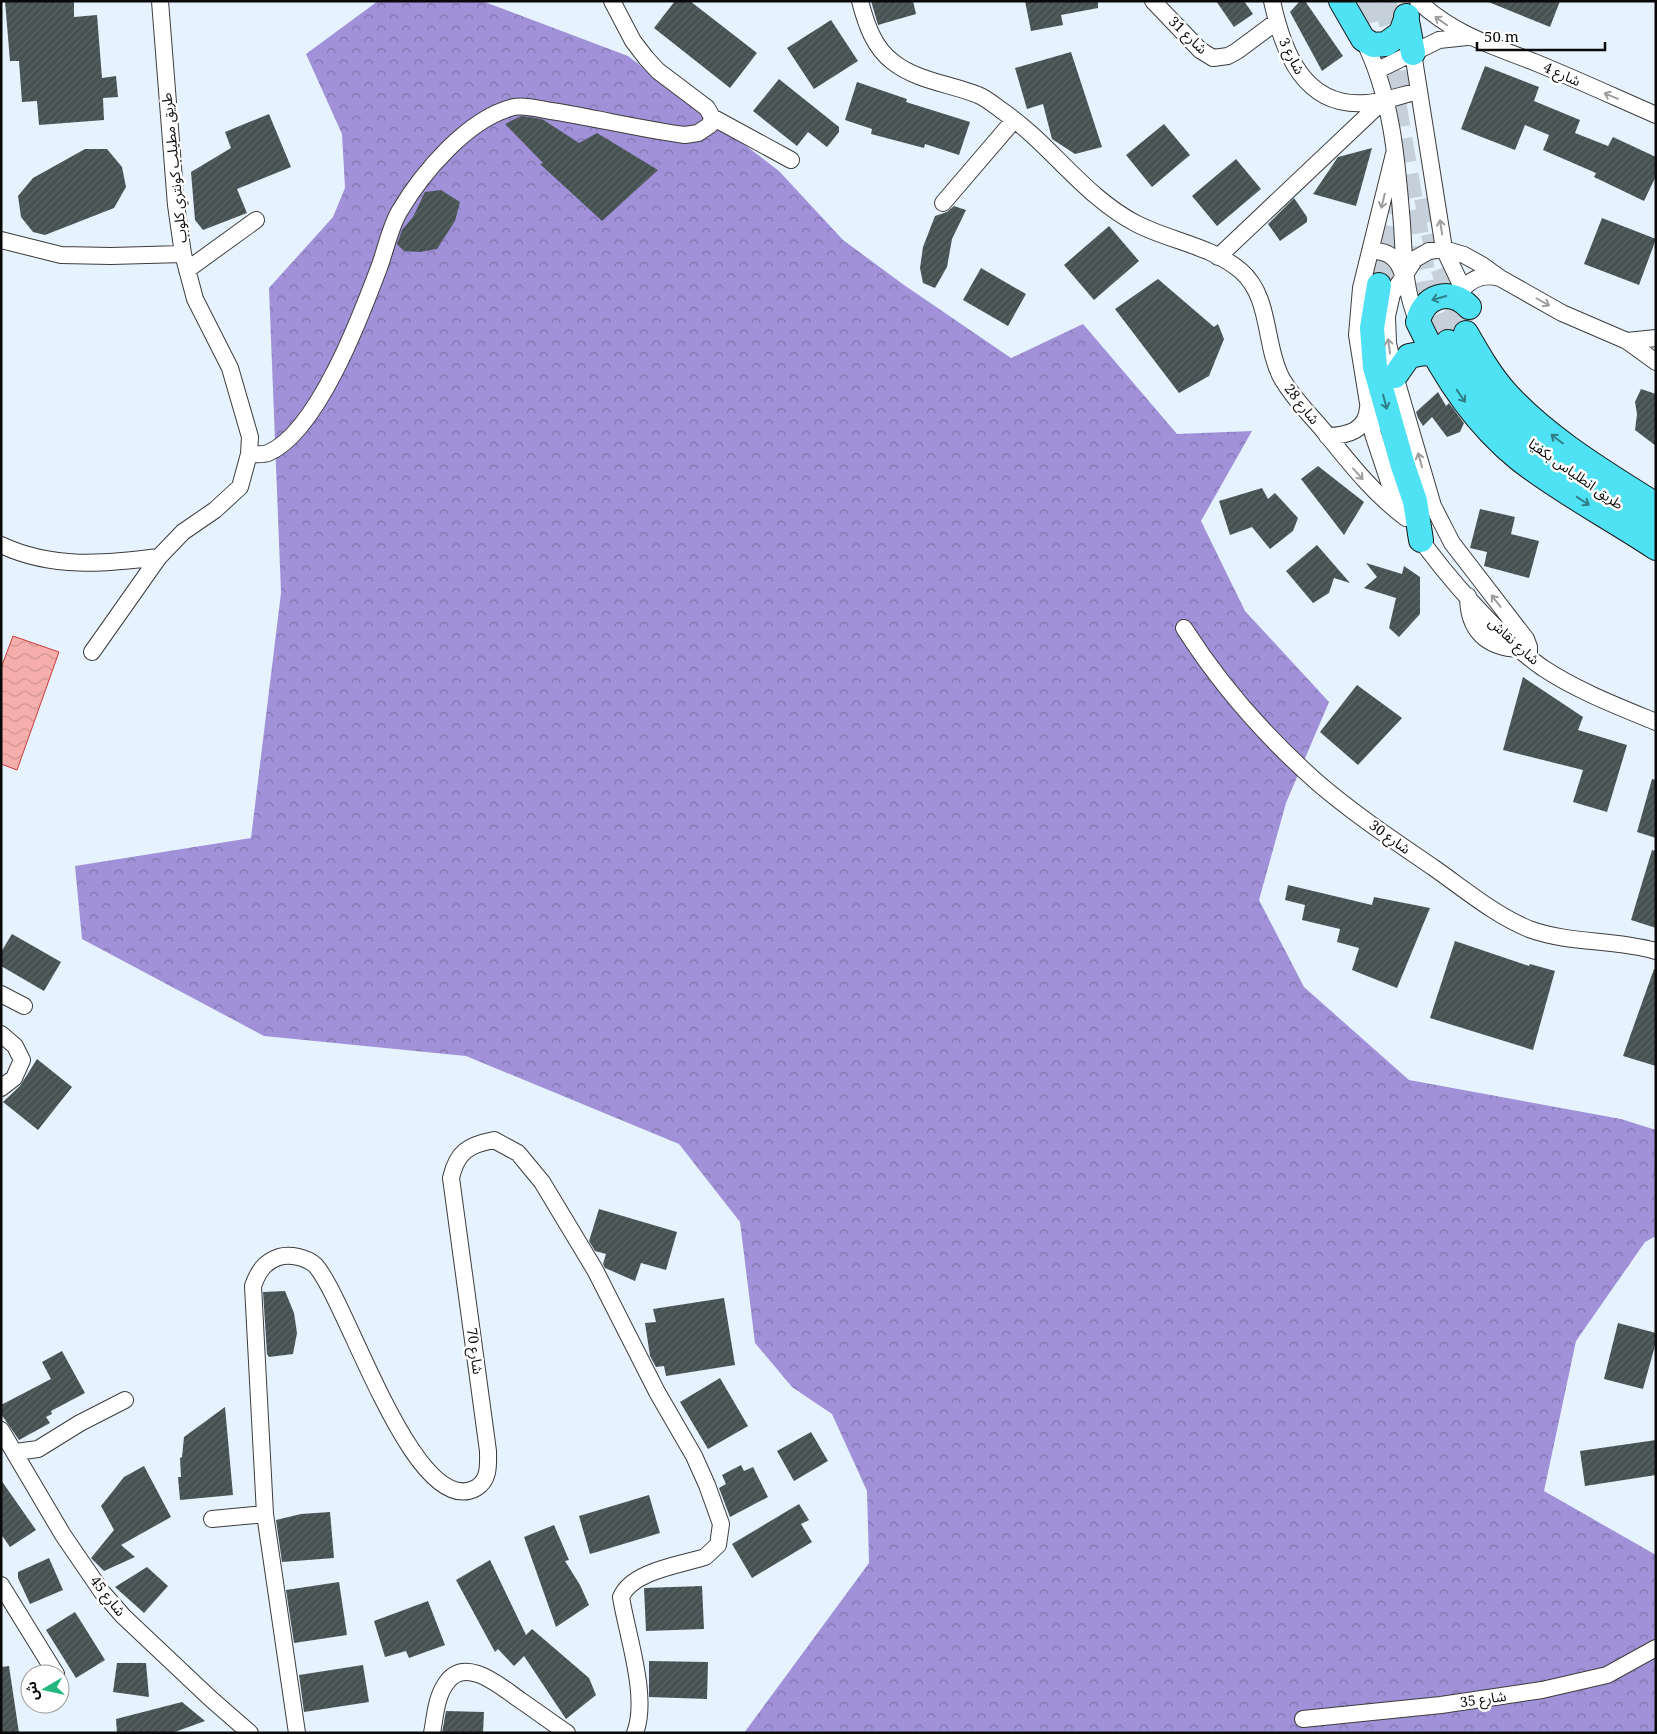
<svg xmlns="http://www.w3.org/2000/svg" width="1657" height="1734" viewBox="0 0 1657 1734" font-family="'Noto Serif','Noto Sans Arabic',serif">
<style>
.forest{fill:url(#forest-crowns)}
.water{fill:url(#water-waves);stroke:#cc3c33}
.building{fill:url(#building-hatch)}
.lines{fill:none;stroke-linecap:round;stroke-linejoin:round}
.highway-tunnel{stroke:#c5d0da;stroke-width:24;stroke-dasharray:24 12;stroke-linecap:butt}
.minor-casing{stroke:#3c3c3c;stroke-width:18}
.highway-casing{stroke:#1a1a1a;stroke-width:26}
.minor{stroke:#fff;stroke-width:16}
.highway{stroke:#4fe1f4;stroke-width:24}
.oneway{stroke:#9d9d9d}
.oneway2{stroke:#30808a}
.labels{text-anchor:middle;stroke-width:5;stroke-linejoin:round;paint-order:stroke}
.street-label{font-size:14px;fill:#090909;stroke:#fff}
</style>
<defs>
<pattern id="forest-crowns" width="20" height="18" patternUnits="userSpaceOnUse" patternTransform="scale(1.25)"><rect width="20" height="18" fill="#a091d8"/><path d="M2 6a3 3 0 1 1 6 0M12 15a3 3 0 1 1 6 0" fill="none" stroke="#8175ad"/></pattern>
<pattern id="water-waves" width="16" height="10" patternUnits="userSpaceOnUse" patternTransform="scale(1.25)"><rect width="16" height="10" fill="#f5aeab"/><path d="M0 5q4-4 8 0t8 0" fill="none" stroke="#d19492"/></pattern>
<pattern id="building-hatch" width="6" height="6" patternUnits="userSpaceOnUse" patternTransform="scale(1.25)"><rect width="6" height="6" fill="#465152"/><path d="M-1 1l2-2M0 6l6-6M5 7l2-2" fill="none" stroke="#5c6566"/></pattern>
</defs>
<rect width="100%" height="100%" fill="#e6f3ff"/>
<path class="forest" d="M378 1H482L628 56 779 171 843 240 904 285 1011 358 1083 324 1177 434 1252 431 1201 521 1245 611 1329 702 1286 803 1259 900 1304 987 1409 1080 1621 1119 1656 1130V1236L1645 1242 1576 1341 1544 1491 1656 1555V1733H744L869 1563 867 1491 832 1414 792 1387 755 1343 740 1222 679 1144 466 1056 264 1036 82 939 75 866 251 838 281 593 269 288 333 217 345 188 342 134 306 54Z"/>
<path class="water" d="M13 636 59 652 17 770 1 764V668Z"/>
<path class="building" d="M5 1H74V17L97 15 102 78 116 76 118 97 103 98 104 120 39 125 37 101 22 102 19 61H10Z
M675 1H690L757 53 730 88 654 28Z
M871 1H913L916 14 878 25Z
M1025 1H1098V8L1061 15 1063 25 1031 31Z
M1216 1H1244L1253 14 1234 27Z
M1300 1H1305L1343 56 1322 71 1290 12Z
M1486 1H1560L1550 27Z
M831 20 858 61 814 89 787 48Z
M1071 52 1102 147 1075 154 1052 139 1043 104 1027 109 1015 68Z
M1485 66 1539 87 1534 101 1580 120 1575 133 1608 146 1613 137 1656 157V176L1644 201 1594 177 1596 173 1543 150 1549 135 1525 125 1515 150 1461 129Z
M779 79 839 127V132L827 147 808 132 797 146 753 111Z
M857 82 907 99 906 102 970 122 959 155 925 144 924 148 871 134 872 129 845 120Z
M269 114 291 167 237 189 247 213 203 230 195 220 191 172 231 148 225 132Z
M521 116 542 119 579 143 597 133 658 170 602 221 540 164 543 163 505 124Z
M1164 124 1190 155 1152 187 1126 155Z
M1372 148 1356 206 1313 194 1338 157Z
M85 149H107L122 167 126 187 114 208 45 235 33 232 21 217 18 196 33 178Z
M1236 159 1261 189 1217 226 1192 196Z
M441 190 460 202 455 221 437 249 420 252 404 251 397 244 402 230 413 217 425 192Z
M1294 198 1307 217V222L1280 241 1268 224Z
M954 206 966 210 952 239 947 267 935 288 923 283 920 268 923 247 935 216 947 212Z
M1602 218 1656 239 1639 285 1584 264Z
M1109 226 1139 261 1094 300 1064 265Z
M981 268 1026 294 1008 326 963 300Z
M1158 279 1214 327 1218 324 1224 339 1209 376 1179 393 1115 309Z
M1641 389 1656 394V446L1635 430 1637 414 1635 402Z
M1438 392 1446 406 1449 403 1464 423 1460 432 1447 437 1432 417 1423 426 1418 418 1416 412Z
M1318 466 1364 502 1344 535 1301 479Z
M1262 488 1268 499 1275 493 1298 518 1293 531 1270 549 1252 527 1230 535 1219 501Z
M1480 509 1515 517 1511 534 1539 541 1529 578 1484 566 1487 552 1470 548Z
M1317 545 1350 583 1334 578 1329 593 1313 603 1286 571Z
M1366 563 1402 574 1404 566 1420 577V614L1399 637 1389 628 1396 598 1364 588 1377 577Z
M1523 677 1583 717 1578 730 1627 745 1607 812 1573 802 1583 770 1503 750Z
M1357 685 1402 718 1358 765 1320 732Z
M1652 779 1656 780V838L1637 832Z
M1652 850 1656 851V928L1631 920Z
M1288 885 1372 905 1374 897 1430 908 1397 988 1352 970 1359 948 1337 942 1340 929 1302 920 1305 905 1285 900Z
M12 934 61 962 44 991 1 966V952Z
M1455 941 1529 966 1530 964 1555 971 1533 1050 1430 1018Z
M1654 969H1656V1066L1623 1056Z
M37 1059 72 1087 38 1130 3 1102 20 1086Z
M599 1209 677 1232 666 1270 641 1263 635 1281 605 1268 603 1264 606 1254 595 1251 589 1241Z
M285 1291 294 1313 297 1333 293 1354 269 1357 267 1354 263 1292Z
M724 1298 735 1365 666 1376 664 1366 656 1367 650 1356 645 1323 656 1322 653 1309Z
M1618 1323 1656 1333V1342L1643 1389 1604 1379Z
M62 1351 85 1393 51 1411 52 1414 46 1417 50 1423 19 1440 1 1414V1405L51 1379 42 1362Z
M720 1378 748 1426 708 1449 680 1402Z
M225 1407 233 1495 180 1500 178 1477H181L180 1458 182 1457 184 1437Z
M811 1432 828 1461 794 1481 777 1451Z
M1656 1440V1475L1585 1486 1580 1451Z
M741 1465 744 1471 753 1467 768 1497 730 1517 719 1488 726 1484 722 1475Z
M144 1466 171 1517 121 1545 135 1557 104 1571 91 1558 114 1530 101 1506 124 1477Z
M1 1480 36 1530 10 1547 1 1534Z
M649 1495 660 1533 590 1554 579 1516Z
M799 1504 809 1520 801 1524 812 1542 752 1578 732 1544Z
M330 1512 334 1558 282 1562 276 1520 301 1514Z
M554 1525 569 1560 565 1561 580 1585 589 1605 556 1627 524 1537Z
M49 1558 63 1590 30 1604 18 1578V1572Z
M490 1560 526 1635 532 1629 589 1678 596 1695 566 1719 524 1656 514 1666 498 1649 495 1652 456 1580Z
M147 1567 168 1586 144 1613 115 1587Z
M339 1582 347 1635 294 1643 286 1590Z
M702 1586 704 1629 646 1631 644 1588Z
M428 1601 445 1645 409 1658 406 1651 385 1657 374 1621Z
M75 1612 105 1660 76 1678 46 1630Z
M649 1661 708 1662 707 1699 649 1697Z
M117 1663H146L149 1697 113 1692Z
M363 1665 369 1702 304 1712 299 1675Z
M9 1666 19 1733H1V1667Z
M182 1702 205 1721 172 1733H117L116 1719Z
M446 1711 484 1712 483 1733H442Z"/>
<g class="lines">
<path class="highway-tunnel" d="M1363 1 1374 21 1391 84 1427 294 1448 342
M1384 1 1398 44 1410 101
M1426 198 1437 253 1466 333
M1379 285 1400 185"/>
<g class="minor-casing">
<path id="minor" d="M860 1C866 24 874 48 893 62 917 81 951 84 978 95 986 98 994 105 1001 110 1050 143 1084 197 1137 224 1170 241 1212 246 1241 271 1271 297 1264 344 1281 377 1293 399 1312 416 1327 435 1352 466 1374 494 1406 518
M1153 1 1200 50 1213 58 1228 56 1237 51 1276 22
M1272 1C1283 52 1304 108 1366 103 1383 102 1402 95 1419 91
M1418 1C1454 35 1494 46 1539 64 1578 80 1617 98 1656 115
M1363 39C1392 96 1397 161 1402 224 1404 257 1404 291 1418 322
M1413 53 1444 249 1463 289C1473 277 1485 274 1500 278
M1378 70 1439 40 1467 37
M712 117 791 160
M1394 154 1361 288 1357 335 1373 434 1392 491 1403 512
M943 203 1014 120
M1 240 61 255 111 256 183 254
M1370 251C1388 250 1398 258 1403 275
M1218 257 1385 99
M187 270 256 220
M1627 341 1656 338
M1327 436C1348 436 1367 430 1368 407
M249 454C255 454 263 455 268 453 318 432 362 313 380 265 386 248 390 228 399 212 422 173 468 118 514 107 525 105 539 109 551 111 596 118 640 129 685 135L698 133 710 125 712 117 707 108 658 71 646 58 633 41 612 1
M1416 533C1445 575 1501 639 1543 668 1578 691 1617 706 1656 722
M1 545C52 569 105 564 159 557
M1468 596C1468 630 1486 648 1520 649
M1184 628C1221 686 1267 738 1318 783 1354 814 1395 841 1434 868 1464 889 1495 915 1529 929 1570 944 1614 939 1656 951
M92 652 159 557 183 532 215 510 240 487 249 454 250 437 230 368 195 299 183 254 176 205 160 1
M1529 657V647L1526 639 1452 543 1433 506 1395 376 1388 343 1387 316 1392 294 1415 259 1429 251 1444 249 1464 255 1482 265 1500 278 1562 313 1627 341 1656 362
M1 994 24 1006
M1 1034 15 1046 22 1060 14 1078 1 1088
M1 1430 63 1535 102 1592 123 1616 211 1699 250 1733
M16 1452 38 1449 80 1423 125 1400
M212 1519 265 1514
M1 1585 56 1674
M1303 1719 1441 1705 1542 1690 1607 1675 1656 1648
M297 1733 265 1514 253 1286C258 1272 264 1262 279 1257 290 1254 306 1257 315 1265 347 1299 414 1522 476 1488 490 1480 488 1464 488 1451L451 1178C457 1152 468 1145 494 1140L518 1153 542 1182 595 1270 657 1392 694 1456 707 1485 721 1524 718 1545 705 1557C680 1565 632 1571 621 1597 627 1635 649 1697 635 1733
M432 1733C435 1718 436 1698 445 1685 464 1654 500 1686 520 1700 536 1711 551 1722 567 1733"/>
</g>
<g class="highway-casing">
<path id="highway" d="M1341 1 1363 39 1373 45 1386 44 1401 33 1407 16
M1406 16 1413 53
M1379 285 1372 328 1375 367 1403 466 1415 501 1421 540
M1469 307C1450 287 1423 296 1418 322 1442 373 1474 423 1519 459 1561 492 1611 518 1656 548
M1466 333C1478 354 1490 375 1506 393 1548 439 1604 472 1656 505
M1448 342C1493 429 1576 478 1656 529
M1395 376 1409 356 1425 353 1435 355"/>
</g>
<use href="#minor" class="minor"/>
<use href="#highway" class="highway"/>
</g>
<defs><path id="oneway-shaft" d="M-6 0H5M1.5-3L5.5 0L1.5 3" fill="none" stroke-width="1.6" stroke-linecap="round" stroke-linejoin="round" transform="scale(1.25)"/></defs>
<g class="oneway">
<use href="#oneway-shaft" transform="translate(1441 21) rotate(-145)"/>
<use href="#oneway-shaft" transform="translate(1611 96) rotate(-157)"/>
<use href="#oneway-shaft" transform="translate(1383 201) rotate(104)"/>
<use href="#oneway-shaft" transform="translate(1441 227) rotate(-99)"/>
<use href="#oneway-shaft" transform="translate(1543 302) rotate(30)"/>
<use href="#oneway-shaft" transform="translate(1389 346) rotate(-98)"/>
<use href="#oneway-shaft" transform="translate(1420 460) rotate(-106)"/>
<use href="#oneway-shaft" transform="translate(1358 474) rotate(48)"/>
<use href="#oneway-shaft" transform="translate(1496 601) rotate(-128)"/>
</g>
<g class="oneway2">
<use href="#oneway-shaft" transform="translate(1439 298) rotate(164)"/>
<use href="#oneway-shaft" transform="translate(1461 396) rotate(55)"/>
<use href="#oneway-shaft" transform="translate(1385 402) rotate(75)"/>
<use href="#oneway-shaft" transform="translate(1557 439) rotate(-143)"/>
<use href="#oneway-shaft" transform="translate(1583 501) rotate(33)"/>
</g>
<g class="labels">
<g class="street-label">
<text transform="translate(1188 35) rotate(44)" y="5">شارع 31</text>
<text transform="translate(1292 56) rotate(63)" y="5">شارع 3</text>
<text transform="translate(1562 74) rotate(24)" y="5">شارع 4</text>
<text transform="translate(174 168) rotate(-96)" y="5">طريق مطيلب كونتري كلوب</text>
<text transform="translate(1302 404) rotate(52)" y="5">شارع 28</text>
<text transform="translate(1576 474) rotate(35)" y="5">طريق انطلياس بكفيّا</text>
<text transform="translate(1514 641) rotate(42)" y="5">شارع نقاش</text>
<text transform="translate(1390 837) rotate(36)" y="5">شارع 30</text>
<text transform="translate(475 1351) rotate(82)" y="5">شارع 70</text>
<text transform="translate(108 1596) rotate(51)" y="5">شارع 45</text>
<text transform="translate(1483 1699) rotate(-8)" y="5">شارع 35</text>
</g>
</g>
<rect width="1657" height="1734" fill="none" stroke="#090909" stroke-width="5"/>
<g transform="translate(45 1689) rotate(261)"><circle r="24" fill="#ffffff" stroke="#9d9d9d"/>
<path d="M0-4L9 19L0 12L-9 19Z" fill="#23b77e"/>
<text y="-8" font-size="14" font-weight="bold" text-anchor="middle" fill="#090909">ش</text>
</g>
<path d="M1477 42v8h128v-8" fill="none" stroke="#090909" stroke-width="2.5"/>
<text x="1484" y="42" font-size="15" fill="#090909" stroke="#ffffff" stroke-width="4" paint-order="stroke">50 m</text>
</svg>
